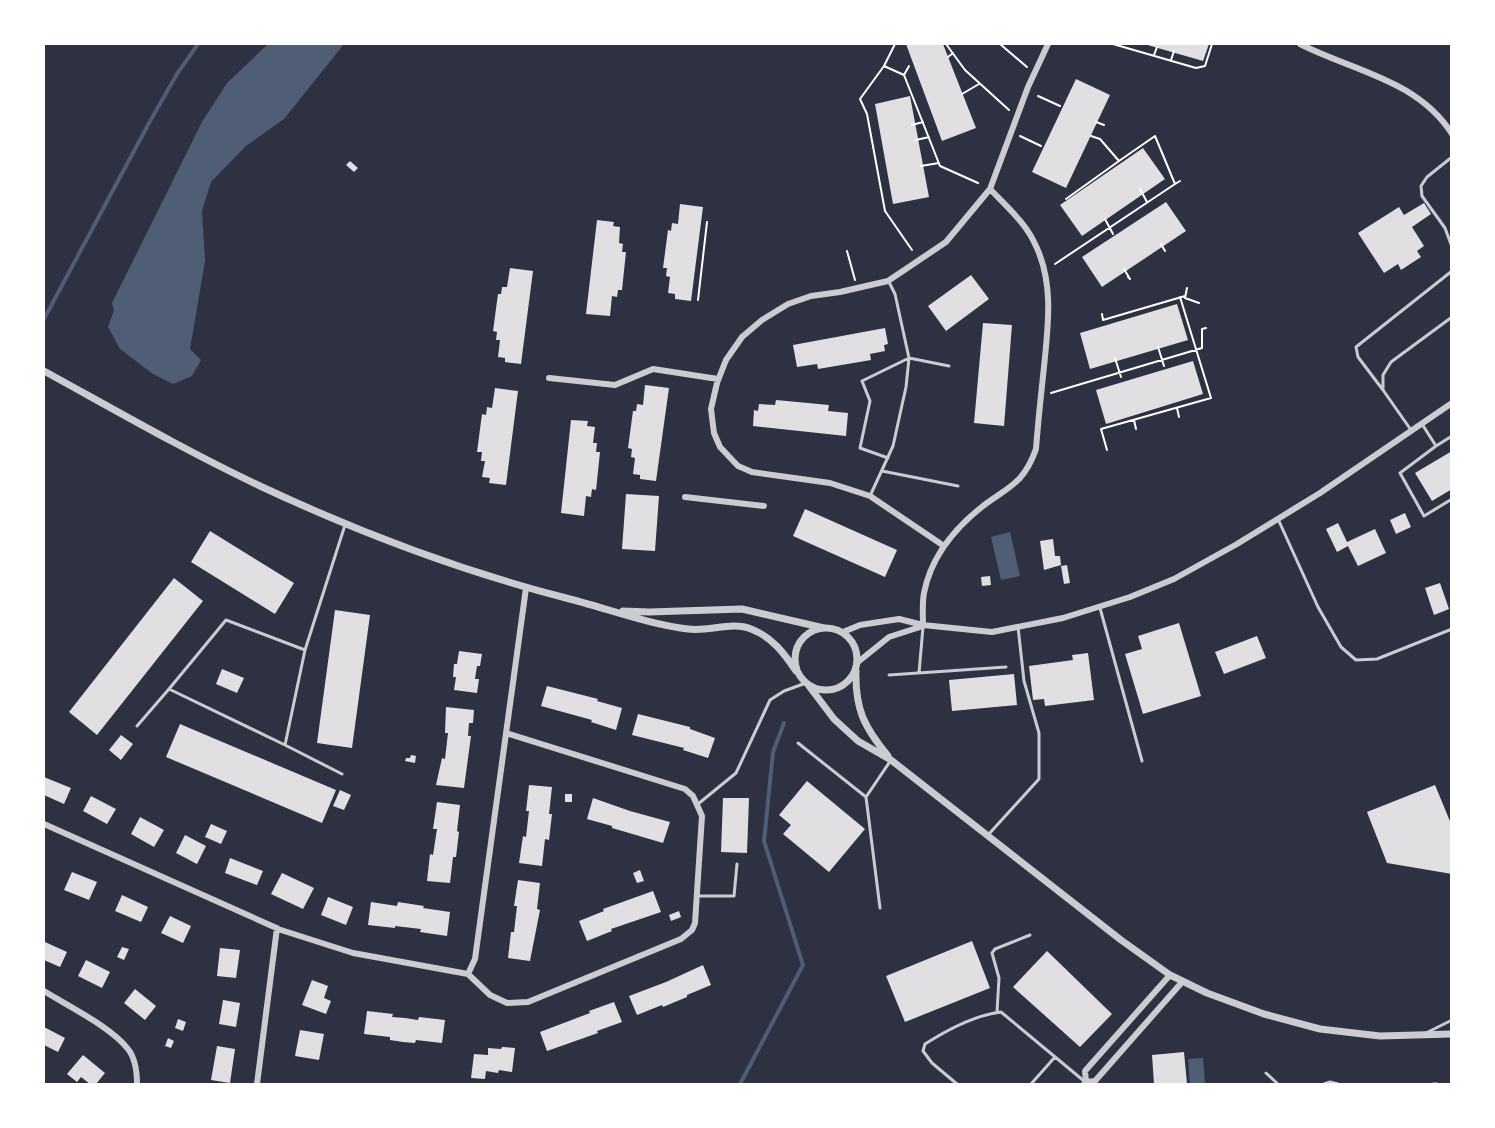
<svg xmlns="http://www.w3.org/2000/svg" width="1495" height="1128" viewBox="0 0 1495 1128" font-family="'Fira Sans',sans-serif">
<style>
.water{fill:#4f5d75}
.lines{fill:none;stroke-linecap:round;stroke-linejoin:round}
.stream{stroke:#4f5d75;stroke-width:4}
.building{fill:#e0e0e3}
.path{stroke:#fff;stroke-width:2}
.service{stroke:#caccd0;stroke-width:3}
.minor{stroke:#caccd0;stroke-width:6}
.tertiary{stroke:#caccd0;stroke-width:7}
</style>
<rect width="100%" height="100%" fill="#2d3142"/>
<path class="water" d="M268 44H344L284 119 246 146 211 182 202 211 205 261 190 349 201 360 192 376 173 384 153 374 120 349 108 327 114 310 112 303 202 122 227 83Z
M1010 532 1020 576 1001 580 991 537Z
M1203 1058 1205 1084H1190L1188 1059Z"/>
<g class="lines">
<path class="stream" d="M44 319 149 123 177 74 198 44
M740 1084 803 965 764 841 773 752 784 723"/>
</g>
<path class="building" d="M906 44H943L976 128 942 141Z
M1144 44H1209L1203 61Z
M1076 79 1110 95 1066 188 1032 172Z
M910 96 929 197 893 204 875 104Z
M1143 148 1165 179 1082 236 1060 205Z
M350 161 358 168 354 172 346 165Z
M1166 202 1186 231 1102 287 1082 257Z
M1424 203 1431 214 1412 227 1424 246 1417 251 1421 257 1401 270 1398 264 1384 273 1358 233 1399 207 1404 215Z
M680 204 703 207 691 301 675 299V294L668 293 670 277 666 276 667 268H663L668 230 671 231 672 223 678 224Z
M597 220 614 222 613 226 620 227 619 243 623 244 622 252H626L622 290H618L617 297 612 296 610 316 586 314Z
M510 268 533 271 521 364 505 362V358L498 357 500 340H496L497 332 493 331 498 294H501L502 287H507Z
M971 275 989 299 946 331 928 306Z
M1177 304 1188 340 1090 369 1080 333Z
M983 323 1012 325 1004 426 974 423Z
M885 328 888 344 884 345 885 351 870 354 871 360 818 369 817 364 797 367 793 345Z
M1193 361 1203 394 1106 424 1096 390Z
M645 385 669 388 656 481 640 479V475L633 474 635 458 631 457 632 449 628 448 633 411H636L637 404 643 405Z
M495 388 518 391 506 485 489 483 490 478 482 477 485 461H481L482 452H477L482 414 486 415 487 407 492 408Z
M776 400 829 405 828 411 848 413 846 436 753 426 754 410 758 411 759 404 775 405Z
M571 420 588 421 587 426 595 427 593 443H597L596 452H600L596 490 592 489 591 497 586 496 584 516 561 513Z
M1452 451V489L1432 501 1415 473Z
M626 494 659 496 655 551 622 549Z
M805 509 897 550 885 577 793 536Z
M1405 513 1411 527 1396 534 1390 520Z
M1338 523 1347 542 1375 529 1386 553 1358 566 1348 546 1337 552 1326 529Z
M210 531 294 583 275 614 191 562Z
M1053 539 1055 556H1060L1061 565 1044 570 1040 541Z
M1067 565 1070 583 1064 584 1061 566Z
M990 576 991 585 982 586 981 577Z
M174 578 203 601 97 735 69 712Z
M1440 583 1449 609 1434 615 1425 588Z
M335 610 370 615 352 748 317 743Z
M1179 623 1201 696 1143 714 1125 654 1142 649 1138 636Z
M1257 636 1266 658 1224 674 1215 652Z
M459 651 482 654 480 666H477L475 679H479L477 693 454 690 456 677H453L454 664H457Z
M1088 653 1094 700 1045 706 1044 699 1033 700 1029 666 1073 660 1072 655Z
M222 669 244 678 237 693 216 684Z
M1014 674 1017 705 952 711 949 680Z
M547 686 598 699 597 701 622 708 616 730 591 722 592 720 541 706Z
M446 707 474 710 473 723H469L468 736H471L464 788 436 785 442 758 445 759 448 733H445Z
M638 714 690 727V729L715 738 708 758 683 750 684 748 632 735Z
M180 724 336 790 322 823 166 757Z
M121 735 133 744 121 760 109 750Z
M411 755 416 756 415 763 405 761 406 758H410Z
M44 777 71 788 64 804 44 795Z
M807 781 865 829 829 872 783 834 791 825 779 815Z
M529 785 552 787 549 814H552L549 840 545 839 542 866 519 863 523 836 526 837 529 811H526Z
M1435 785 1452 826V874L1387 863 1367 812Z
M340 790 351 795 344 810 333 806Z
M565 794H572V802H565Z
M91 796 116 809 107 824 83 811Z
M593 798 630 811 670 822 663 843 612 828V826L587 819Z
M723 798H749L747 853 721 852Z
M437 802 460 805 457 831 459 832 456 857H453L450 883 427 881 430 854 433 855 437 829H433Z
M140 817 164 830 154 847 131 834Z
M211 824 227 831 221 844 205 837Z
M185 835 206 846 197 864 176 853Z
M230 858 263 871 257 885 225 873Z
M640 870 644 881 637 883 633 873Z
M72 872 97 882 89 900 64 890Z
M282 873 314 888 303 909 271 894Z
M518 880 540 883 537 909 540 910 530 961 508 958 511 932H514L517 906H514Z
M653 891 661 912 611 929 612 931 587 941 579 921 604 911 603 909Z
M122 895 148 907 141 922 115 911Z
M328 897 353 907 346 925 321 915Z
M371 902 397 906 398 902 424 906 423 908 450 912 447 936 420 932 421 929 395 926V928L368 925Z
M679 911 681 917 671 921 669 915Z
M170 916 191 926 183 943 161 933Z
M972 941 990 988 905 1022 886 976Z
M45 942 67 952 60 967 44 960Z
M122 947 129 949 124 960 117 957Z
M220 948 240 950 236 978 217 976Z
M1047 951 1112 1014 1080 1047 1013 987Z
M86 960 110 972 102 988 78 976Z
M703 965 711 985 687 995V997L663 1007 662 1005 637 1015 629 996 666 982Z
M312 980 328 986 324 998 331 1001 326 1014 302 1005Z
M135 989 156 1006 145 1020 124 1003Z
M223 1000 240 1003 236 1027 219 1024Z
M614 1002 622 1022 597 1031 598 1033 547 1051 540 1032 590 1013 589 1011Z
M367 1011 393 1014 392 1017 405 1018 418 1020 419 1017 445 1020 442 1043 416 1040 415 1043 403 1042 390 1040V1037L364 1034Z
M178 1019 186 1022 183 1031 175 1028Z
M44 1027 65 1038 58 1052 44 1045Z
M300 1030 324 1034 319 1060 295 1056Z
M168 1038 174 1041 171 1048 165 1046Z
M217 1046 235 1049 230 1083 211 1080Z
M502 1047 515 1048 512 1072 499 1070 498 1073 486 1071 485 1079 471 1078 474 1054 488 1055V1048L501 1049Z
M1184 1052 1187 1084H1154L1152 1055Z
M83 1055 105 1073 96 1084H90L81 1077 77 1082 67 1074Z"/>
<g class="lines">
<path class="path" d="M895 44 884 66 860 99 867 114 885 211 912 250
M946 44 965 70 1009 110
M1000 44 1027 67
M1113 44 1196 68 1205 66 1212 44
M1154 55 1157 47
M948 57 953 53
M1171 60 1174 51
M884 66 904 75 940 166 978 183
M904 75 909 66
M962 94 979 84
M1038 96 1060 106
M1096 122 1104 125
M912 125 923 122
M1020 136 1041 146
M916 140 929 137
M921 166 939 163
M1175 184 1180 181
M1140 189 1147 202
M1066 199 1119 161
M1105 219 1113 234
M1161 244 1165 251 1164 249
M847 251 855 280
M1055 264 1175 184 1155 136 1119 161 1100 139 1091 136
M1124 269 1130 279 1128 277
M1187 288 1185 298 1199 303
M698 300 707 222
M1102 314 1103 320 1185 296
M1158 347 1164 366
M1115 358 1121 377
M1051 393 1202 348V329L1206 328
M1177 408 1179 417
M1134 420 1136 429
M1107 450 1101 429 1211 398 1180 297"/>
<path class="service" d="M1452 157 1427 177 1421 186 1422 196 1445 228 1452 247
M1383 390 1358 357 1356 347 1452 271
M1422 424 1436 446 1400 473 1424 516 1452 499
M1411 430 1383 390V375L1391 362 1452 317
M1436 446 1452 436
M888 458 860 448 870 401 862 381 909 358 949 366
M882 471 958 486
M870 496 893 446 906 387 909 358 895 294 889 282
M1278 519 1318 607 1341 647 1356 660 1377 659 1452 629
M1100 608 1142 761
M305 650 226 620 169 689 285 745 305 650 345 525
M919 673 923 627
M889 675 1006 667
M137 726 169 689
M798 743 866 797
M285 745 342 774
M698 804 736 773 770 700 784 691 806 683
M988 835 1039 779V733L1024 681 1018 627
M698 896H734L737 864
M880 908 866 797 891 760
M997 1012 999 978 992 953 995 949 1030 935
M1426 1033 1452 1020
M1266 1073 1278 1084
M957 1084 932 1063 923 1051 925 1044C947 1030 975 1015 1001 1012L1084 1081
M1031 1084 1055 1057
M1324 1084 1330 1082 1338 1084
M1433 1084H1437"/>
<path class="minor" d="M1300 44C1353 71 1418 80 1452 134
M549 378 615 385 653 369 718 379
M685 497 764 506
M944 546 870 496 830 483 752 472 738 466 720 447 714 433 711 409 717 383 726 360 742 337 762 320 788 304 811 296 840 292 888 281 946 242 990 189 1028 87 1048 44
M923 625C923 615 922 603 924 593 931 557 955 528 983 506 1010 486 1024 483 1036 449 1038 422 1041 395 1044 367 1048 326 1054 284 1036 246 1026 223 1007 207 990 189
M843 632 860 625 899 619 923 625 992 632 1063 618 1130 597 1174 579 1237 544 1320 493 1452 403
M858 662 889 637 923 626
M44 824 281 930 353 953 468 974
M468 974 490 995 507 1003 528 1002 681 939 692 930 695 923 702 816 693 796 685 789 506 733
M468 974 475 959 526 588
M44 991C68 1006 111 1027 128 1049 135 1058 137 1073 137 1084
M1086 1082 1085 1071 1170 975
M257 1084 277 928
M1084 1084 1086 1082 1095 1081 1183 981"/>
<path class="tertiary" d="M44 371C115 410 186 451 260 486 358 532 461 571 566 598 606 608 647 624 688 629 709 632 732 621 751 629 772 637 784 653 796 671
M623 611 649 612 742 609 824 628
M795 659a31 31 0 1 1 62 0a31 31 0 1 1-62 0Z
M856 671C855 709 864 727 888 756
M809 686 834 719 858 741 891 760 1121 940 1170 975 1207 993 1264 1014 1320 1029 1380 1036 1452 1034"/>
</g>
<rect width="1495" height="1128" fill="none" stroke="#ffffff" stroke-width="90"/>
</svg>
